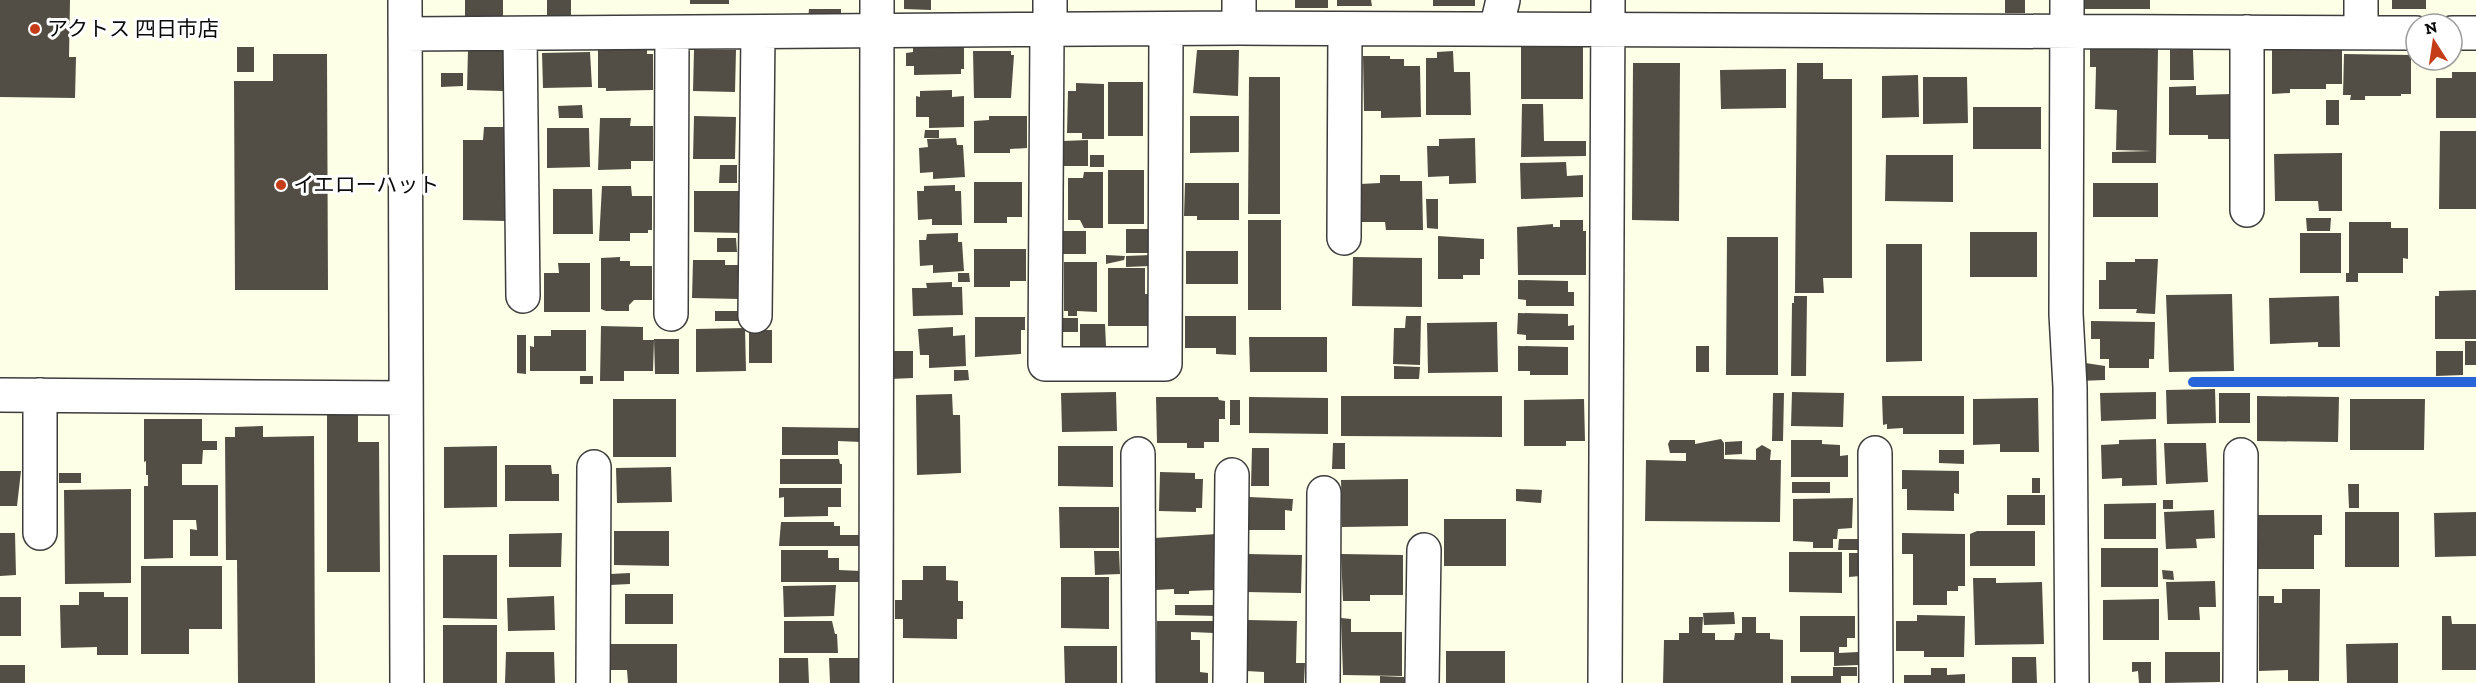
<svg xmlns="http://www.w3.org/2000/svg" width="2476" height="683" viewBox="0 0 2476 683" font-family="'Zilla Slab','Noto Sans JP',serif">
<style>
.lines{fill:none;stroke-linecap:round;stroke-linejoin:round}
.stream{stroke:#2865d8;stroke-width:10}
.building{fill:#534e45}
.minor-casing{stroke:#3d3d3d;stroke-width:36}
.minor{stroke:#fff;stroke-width:33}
.poi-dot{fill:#c43c18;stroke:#fff;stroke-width:2}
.labels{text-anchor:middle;stroke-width:6;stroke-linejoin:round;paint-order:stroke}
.poi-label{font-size:21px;fill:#0a0a0a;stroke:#fff;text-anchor:start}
</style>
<rect width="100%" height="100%" fill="#feffe7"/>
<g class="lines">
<path class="stream" d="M2193 382H2476"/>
</g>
<path class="building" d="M0 0H70L69 57H76L75 98 0 97Z
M465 0H503V20L465 21Z
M547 0H571V16H547Z
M690 0H729V4H690Z
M904 0H931V10L904 9Z
M1295 0H1328V8H1295Z
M1337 0H1371L1372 6H1337Z
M1433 0H1475V6H1433Z
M2005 0H2025V13H2005Z
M2084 0H2150V9H2084Z
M2392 0H2426V9H2392Z
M809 9H841V19L808 20Z
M964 42V69H961V74L914 75V66H906V53L913 52V44Z
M2272 45H2342V84H2326V89H2290V93L2272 94Z
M1583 46V99H1521V47Z
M237 47H254V72H237Z
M647 48V54H653V90L606 91V88H598V49Z
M2090 48 2158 49 2156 163H2112V152L2152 151 2116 150 2117 110 2095 109 2096 67H2090Z
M468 49H504L503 91 467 90Z
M694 50H736L735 92 693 91Z
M1197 50H1239L1238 96 1193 93Z
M2170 50H2193L2194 80H2170Z
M973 51H1011V55H1014L1011 98H974Z
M1453 51 1454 72H1470L1471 115H1426V58H1437V52Z
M590 52 592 87 543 88 542 53Z
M273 54H327L328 290H235L234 81H273Z
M2344 54 2411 55V94H2401V96H2365V100H2350L2351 95H2343Z
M1363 56H1390V59H1404V66H1420L1421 117 1381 118V111H1364Z
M1633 63H1680L1679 221 1632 220Z
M1797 63H1823V79H1852V278H1823L1824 293H1795Z
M1786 69V108L1721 109 1720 70Z
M2452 72H2476V118H2436V78H2452Z
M441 73H463V86L441 87Z
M1918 75 1919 117 1882 118V76Z
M1249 77H1280V214H1248Z
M1923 77H1967L1968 123 1923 124Z
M1108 82H1143V136H1108Z
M1076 83 1104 84V139H1082V133H1067L1068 91H1076Z
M2196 86V95L2232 94 2233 139H2208V135H2169V87Z
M952 90V97L964 96V127L929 128V117H916V96L920 97V91Z
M2326 100H2339V125H2326Z
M1522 104H1543L1544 141H1586V156L1521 157Z
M582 105 583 118H559L558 106Z
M1973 107H2041V149H1973Z
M694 116 736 117 735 159H693Z
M989 116H1027V148L1010 149V153H974V121L989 120Z
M1190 116H1239V152L1190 153Z
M600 118H631L630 126H653V161H631V169L598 170Z
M484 127H507L506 221 463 220V140H483Z
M547 128H589L590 167 547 168Z
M925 130H939V138H924Z
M2440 131H2476V209H2439Z
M956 138 957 145H963L965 177 933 179V172L920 173 919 148 928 147 927 139Z
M1475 138 1476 183 1449 184V176L1428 177 1427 146H1439V139Z
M1088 140V166H1063V141Z
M2342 153V211H2319L2318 201H2275L2274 154Z
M1090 155H1104V167H1090Z
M1886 155H1953V202L1885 201Z
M1566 162 1567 176 1583 175V197L1521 199 1520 163Z
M720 165H737V183H719Z
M1108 170H1144V224H1108Z
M1084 172H1103V228H1084L1080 220H1068V178H1083Z
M1380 175H1400V181H1422L1423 230H1386L1385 222H1361L1360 184 1380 183Z
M974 182H1022V217H1007V223H974Z
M1185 183H1239V220H1197V216H1184Z
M2093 183H2158V217H2093Z
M955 185V191H961L962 225H932V219L918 220 917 191H924V186Z
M602 186H631L632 196H652V230H648V233H630V241H599Z
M553 189H592L593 234H553Z
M694 191H741V233L694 232Z
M1426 199H1438V229L1427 228Z
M2306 218H2331L2330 231H2307Z
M1248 220H1281V310H1248Z
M1560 220H1583V231H1586V275H1518L1517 227 1553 224V227H1560Z
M2349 222H2391V228H2408V259L2403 258V273H2358V282H2346V273H2349Z
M1126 229H1150V253H1126Z
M1063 231H1086V254H1063Z
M1970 232H2037V277H1970Z
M958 233V242H962L964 271 933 273V265L920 266 919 240H926L927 234Z
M2300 233H2341V273H2300Z
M1438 236 1484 239V259H1480V275H1463V279H1438Z
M1727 237H1778V375H1726Z
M717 238H736L737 252H717Z
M1886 244H1922V361L1886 362Z
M974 249H1026V281H1010V287H974Z
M1186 251H1238V284H1186Z
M1106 255 1125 256 1124 260 1106 264Z
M1151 255V266L1126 267V256Z
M620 257V261H630V266H652V300H634L629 305V311H606L601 309V258Z
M1353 257 1422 258V307L1352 306Z
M2135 259H2158L2155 314 2136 313 2137 309H2099V280H2106V262H2135Z
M693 260H725V265H740V299L692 298Z
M1064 262H1097V312L1077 311V316H1068V311H1064Z
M558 263H590V312H544V273H559Z
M1108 268H1145V294H1150V326H1108Z
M958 273H969L970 282H958Z
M1518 280 1568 281V292H1574V306H1526V300L1518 299Z
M952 282V287H962L963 315 913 316 912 288H927L926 283Z
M2476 290V339H2435V296H2439V291Z
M2232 294 2234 371 2169 372 2166 295Z
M1794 296H1807L1806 376H1791L1792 303H1794Z
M2339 296 2340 347H2318V342L2270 344 2269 298Z
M715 311H739V321H715Z
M1518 313 1568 314V326L1574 325V340H1526V335L1517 334Z
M1185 316H1236V355L1216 354V348H1185Z
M1406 316H1421L1420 365 1393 364 1394 328H1405Z
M975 317H1025V330H1021V354L975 357Z
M1063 318H1078V332H1062Z
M2091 321 2155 322 2154 359H2149V368H2109V359H2100V339H2091Z
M1497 322 1498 372 1428 373 1427 323Z
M1080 324H1105L1106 346H1080Z
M601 326 643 327V340H654L653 371H624V381H600Z
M953 327V336L965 335 966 366 929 368V355H920L918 329Z
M745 328 746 371 696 372V329Z
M551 330H586V371H530V346L534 347V336H551Z
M749 330H772V363H749Z
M517 335H526V374L517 373Z
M1249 337H1327V372H1250Z
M654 339H679V374H655Z
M2465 341H2476V365H2465Z
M1518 346 1568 347V375H1530V371H1518Z
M1696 346H1709V372H1696Z
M889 351H913V378L890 379Z
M2436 351H2463V375L2436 376Z
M2079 362 2105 366V380L2079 381Z
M1394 366 1420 367 1419 379H1394Z
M954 370H968L969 380 954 381Z
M580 376H593V384H580Z
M2215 389 2216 423 2167 424 2166 390Z
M1116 392 1117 431 1062 432 1061 393Z
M1792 392 1844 393 1843 427 1791 426Z
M2156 392V419L2101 421 2100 393Z
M1773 393H1784L1783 441H1772Z
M2219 393H2250V423H2219Z
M952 394 953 415H960L961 473 917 475 916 395Z
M1341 396H1502V437L1341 436Z
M1882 396H1964V434H1903V428L1887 429V424L1883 425Z
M2257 396 2339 397 2338 442 2257 441Z
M1156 397H1218L1219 400 1225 401V419H1219V442H1204V448H1187V443H1157Z
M1249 397 1328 398V434L1249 433Z
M2038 398 2039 452H2000V444L1973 445V399Z
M613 399H676V457H613Z
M1584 399 1585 441H1566V446H1524V400Z
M2350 399H2425L2424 450H2350Z
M1230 400H1240V425H1230Z
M327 413H358V442H379L380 572H327Z
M144 419H202V441H217V450H203L202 464H182V485H218V556H190V529L197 530 196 520H173V558L144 559V486H148V475H146V461L144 462Z
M263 426V437L314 436 315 683H238L237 560H226L225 437H235V427Z
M782 427 862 428 861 442 838 441V455H782Z
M1721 439 1724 443V459L1756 460V449L1762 445 1771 450 1770 460H1781L1780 522 1645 521 1646 460 1686 461V453H1670L1668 444 1670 440H1695V444Z
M2156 439 2157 485 2122 486V478L2102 479 2101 445 2119 444V440Z
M1791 440H1822V444L1840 445V456L1848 455V477H1791Z
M1742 441V454L1725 455V442Z
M1333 443H1345V469H1332Z
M2164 443H2206L2208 482 2166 484Z
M497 446V507L444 508V447Z
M1058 446H1113V487L1058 486Z
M1252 448H1269V486H1251Z
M1939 450H1964V464L1939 463Z
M780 459H839L840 464H842V484H780Z
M505 465H551L552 474H559V501H505Z
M671 467 672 502 617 503 616 468Z
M1902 470 1959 471V494L1954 493V511L1907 510V489H1902Z
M0 471H21L17 506H0Z
M1160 472 1195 473V479H1203L1202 508H1196V512L1159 511Z
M59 473H81V483H59Z
M2032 478H2040V493H2032Z
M1408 479V526L1342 527 1341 480Z
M1792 482H1830V493H1792Z
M2348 484H2359V508H2349Z
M779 488H841V507H828V516L784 517V497L779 498Z
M131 489V583L65 584 64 490Z
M1516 489 1542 490 1541 503 1516 501Z
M2007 495H2045V525H2007Z
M1249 497 1293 499 1292 511 1285 510V530H1249Z
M1853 498 1852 528 1838 529 1837 539H1833V548H1813V542L1793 541V499Z
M2163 500H2173V509H2163Z
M2156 503V539H2104V504Z
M1059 507H1119V548H1060Z
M2214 510 2215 538 2196 539 2197 548 2166 549 2164 512Z
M2345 512H2399V567H2345Z
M2476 512V556L2435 557 2434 513Z
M2255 515H2322V535H2314V569H2256Z
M1444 519H1506V566H1444Z
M781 522H834V526H840V535H862V546H779Z
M614 531H669V566L614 565Z
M1977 531H2035V566H1970V534Z
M0 533H15L16 575 0 576Z
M562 533 561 567H509V534Z
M1902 533 1965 534V586H1958V591H1947V605H1913V554H1902Z
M1217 534V545H1214V590L1189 591V594H1174V589L1155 590 1154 538Z
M1839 539H1861V550H1838Z
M2101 548H2158V587H2101Z
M781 550H828V558H839V570L861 571V582H781Z
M1094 551H1119L1120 574 1095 575Z
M1789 552H1842V593L1789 592Z
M1849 553H1860V576L1849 577Z
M1247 554 1302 555 1301 593 1246 592Z
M1341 554 1403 555V595H1370V601H1343Z
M443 555H497V619L443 618Z
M141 566H222V629H189V654H141Z
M923 566H946V580L958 581V601H963V619H957V639L903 638V619H895V600H902V580H923Z
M2162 570 2173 571 2174 580 2163 579Z
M630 573V584L610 585V574Z
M1061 577H1109V629L1061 628Z
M1973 578H1996V583L2042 582 2044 644 1975 645Z
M2215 581 2216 607H2199L2200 620H2168L2166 582Z
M836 585 834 616 784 617 783 586Z
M2282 589H2320L2319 681H2288V670L2259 671V596H2274V603H2282Z
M79 592H104V597H128V655H97V647L61 648 60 605H79Z
M625 594H673V624H625Z
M554 596 555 630 508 631 507 598Z
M0 597H21V636H0Z
M2159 599V640H2103V600Z
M1175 605H1217V616L1175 615Z
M1734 612 1735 624 1704 625 1703 613Z
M1917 615 1965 616 1964 657H1924V651H1896V621H1917Z
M1800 616H1855V638H1847V647H1839V653L1858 652V665L1834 666V652H1800Z
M2442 616H2451L2452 624H2476V670H2442Z
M1689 617H1703L1702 633H1715V640H1734L1735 633H1742V617H1756V633H1770V639L1783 640V683H1663L1664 640H1679V633H1689Z
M1341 618 1351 619V632H1402V676L1343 675Z
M1247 620 1297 621 1296 663H1305L1304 683H1264V672L1246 671Z
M784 621H832L835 634H837L838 653H784Z
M1157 621H1215L1214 633 1191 632V640H1200V672L1208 673V683H1156Z
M443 625H497V683H443Z
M2398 643V683H2347L2346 644Z
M610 644H677V683H628L627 670H610Z
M1064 646H1117V683H1065Z
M1446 651H1505V683H1446Z
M506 652H554L555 683H505Z
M2165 652H2220V682L2165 683Z
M2012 657H2036L2037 683H2012Z
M779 658H808L809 683H779Z
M829 658H859L860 683H830Z
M2132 662H2151V683H2139L2138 671 2132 672Z
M0 665H25V683H0Z
M1833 667H1857V676H1841V683H1791V676H1833Z
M1931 668H1947V675L1965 674V683H1904V675H1931Z
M1380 676 1404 677V683H1380Z"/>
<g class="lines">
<g class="minor-casing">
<path id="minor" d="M405 0 407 683
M1050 0V30
M2067 0 2066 314 2070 387 2072 683
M2361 0V32
M1239 28V0
M1496 29 1503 0
M1047 30 1045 364H1165L1166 29
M2247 32V210
M2452 33H2476
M405 34 1239 28 2416 33
M520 34 523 296
M1344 238 1345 29
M671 314 672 33
M755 316 758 32
M0 395 406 398
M40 395V533
M1875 453 1876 683
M1138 454 1139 683
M593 683 594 467
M876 683 877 0
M1230 683 1232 475
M1323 683 1324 493
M1422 683 1424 550
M1605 683 1608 0
M2240 683 2241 455"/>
</g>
<use href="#minor" class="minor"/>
</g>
<g class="poi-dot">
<circle cx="35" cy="29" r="6"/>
<circle cx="281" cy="185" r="6"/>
</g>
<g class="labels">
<g class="poi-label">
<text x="47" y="36">アクトス 四日市店</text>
<text x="293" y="192">イエローハット</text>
</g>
</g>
<g transform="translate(2434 42) rotate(348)"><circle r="28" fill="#ffffff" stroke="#9d9d9d" stroke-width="1.5"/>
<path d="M0-4.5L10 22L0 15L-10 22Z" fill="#c43c18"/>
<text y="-9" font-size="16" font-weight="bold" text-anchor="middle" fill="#0a0a0a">N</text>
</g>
</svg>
